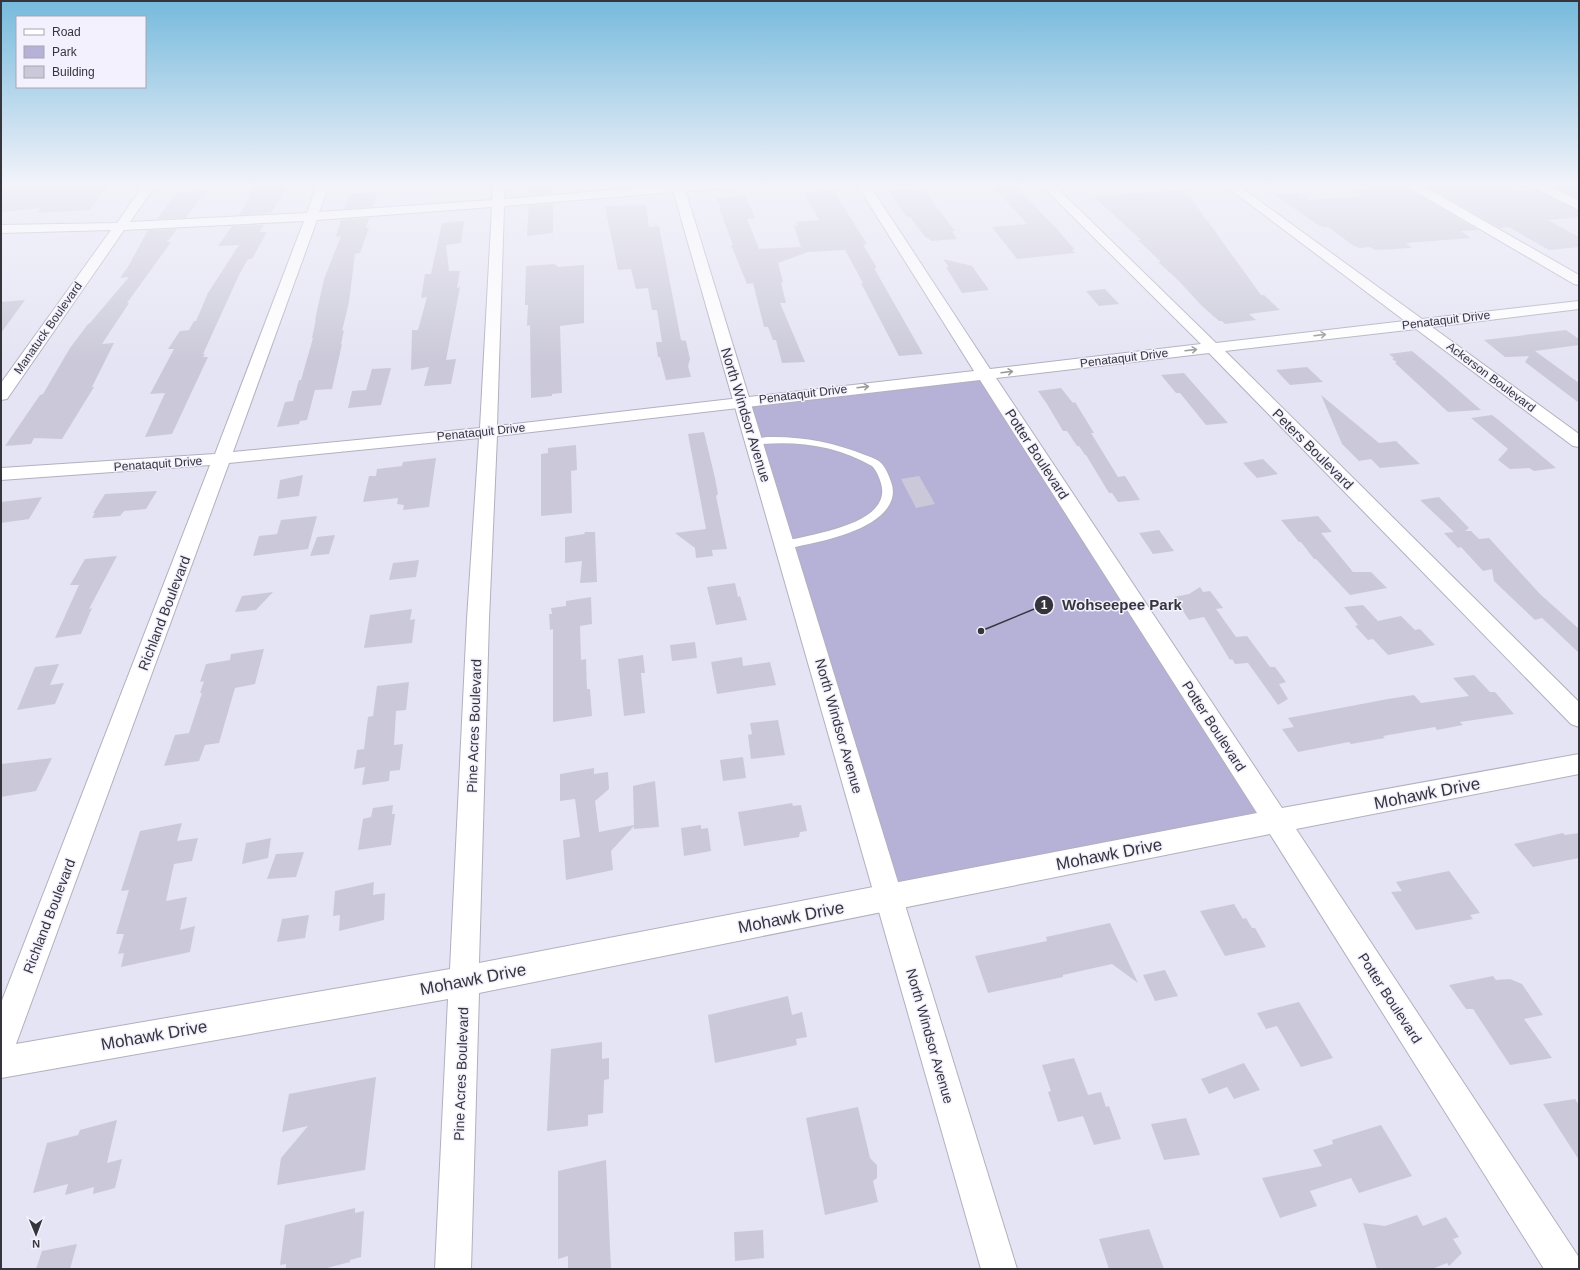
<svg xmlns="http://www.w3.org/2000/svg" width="1580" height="1270" viewBox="0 0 1580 1270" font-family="Helvetica,sans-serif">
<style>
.green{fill:#b6b1d7}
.building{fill:#cbc9d9}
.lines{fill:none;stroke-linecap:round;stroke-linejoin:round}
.lane-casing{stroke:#b2b0bf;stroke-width:2}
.street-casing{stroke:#b2b0bf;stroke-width:2}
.secondary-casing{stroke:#b2b0bf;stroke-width:2}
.lane{fill:#fff;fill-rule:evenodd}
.street{fill:#fff;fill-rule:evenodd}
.secondary{fill:#fff;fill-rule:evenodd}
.oneway{stroke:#9a9a9d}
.labels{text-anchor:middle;stroke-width:3;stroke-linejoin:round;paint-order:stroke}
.far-street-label{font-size:12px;fill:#36353b;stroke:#f3f1fe}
.street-label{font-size:14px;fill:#36353b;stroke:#f3f1fe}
.near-street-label{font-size:17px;fill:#36353b;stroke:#f3f1fe}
.leader{fill:none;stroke:#36353b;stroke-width:1.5}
.callout-dot{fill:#36353b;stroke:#f3f1fe;stroke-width:1.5}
.mark-label{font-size:12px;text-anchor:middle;font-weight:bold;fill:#fff}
.callout-label{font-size:15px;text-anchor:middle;font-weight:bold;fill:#36353b;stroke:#f3f1fe;stroke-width:3;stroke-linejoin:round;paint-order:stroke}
</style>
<rect width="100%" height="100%" fill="#e5e4f4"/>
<path class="green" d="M985 374 1276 821 889 898 741 402Z"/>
<path class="building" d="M1 183H29L25 186 58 184 56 186 111 183 89 210 36 213 41 208 1 212Z
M264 183H289L271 213 239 215 247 202 246 203 254 184Z
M528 183H553V193L529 195Z
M990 183H1012L1056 228 1075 250H1072L1075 253 1017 259 992 227 1027 224Z
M1444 183 1455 189 1495 186 1498 188 1509 187 1519 191 1534 190 1579 211V217L1548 220 1579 237V247L1549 250 1509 227 1500 228 1423 184Z
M1579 184V199L1555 187Z
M1404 186 1478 230 1461 231 1471 238 1406 243 1412 248 1375 250 1370 247 1360 248 1354 246 1328 227H1323L1315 223 1275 195 1300 193 1310 200 1361 196 1352 190Z
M911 188 912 190H924L955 231H952L957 239 931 241 929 238H926L910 217H907L888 190Z
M207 190 186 218 157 219 176 193Z
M833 190 867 244 863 245 877 268H874L923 354 899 356 861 283H863L845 250 808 252 778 263 783 282 781 283 786 303H780L805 362 782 363 776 340H773L768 327H764L753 283 747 284 731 245H733L719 208 721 207 716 198 745 195 755 218 747 219 759 249 801 247 794 226 798 225 796 222 819 220 804 193Z
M1185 190 1261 295H1264L1280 310 1249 314 1256 320 1225 324 1222 321H1219L1201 305 1179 281 1158 262H1161L1138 240H1141L1093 196Z
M377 192 373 207 344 209 349 194Z
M553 204V233L527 236 529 205Z
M646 205 649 227 659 226 681 340 686 341 690 359 688 366 691 377 666 380 660 357H658L656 342H662L657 310H652L648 288 636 289 631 269 618 270 605 206Z
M369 218 366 228H369L360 253 355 254 349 302 342 331 344 330 341 344H342L332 389 315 390 307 420 300 421 299 424 277 427 285 402 293 401 299 380H301L313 338H312L316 319 315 320 324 279 341 236 336 237 341 220Z
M464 221 461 243 446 245 449 271H460L457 288 460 287 446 360 456 359 451 384 424 386 429 367 411 370 412 330H418L427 297 421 298 425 274H431L442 223Z
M264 225 259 232H267L252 259H248L239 275 203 354H205L203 357H208L172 434 145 437 165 393 150 394 174 349H168L180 331 189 330 194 321H196L208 293 239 245 218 246 232 226Z
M177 229 167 242H171L127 303H129L102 344 114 343 92 387H94L62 439 34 438 31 444 5 446 40 395 43 394 70 348 88 324 90 323 129 277 120 278 129 265 148 230Z
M943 259 972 266 989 290 962 293 946 267H949Z
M555 264V265H557V267L584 265V323L560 326 562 393 552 394V396L531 398 530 325 527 326 528 305H525V301L526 266Z
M1105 289 1119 304 1099 306 1086 291Z
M25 300 1 333V302Z
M1566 330 1579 339V345L1535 351 1579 383V403L1525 362 1529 356 1505 357 1484 340Z
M1412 351 1441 375 1481 410 1448 412 1395 363 1397 362 1392 359 1394 358 1389 354Z
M1307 367 1323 382 1290 385 1276 370Z
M391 368 381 405 348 408 352 391 366 390 372 369Z
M1184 373 1228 423 1206 425 1180 393H1176L1161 375Z
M1061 388 1073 403 1075 402 1094 433H1091L1118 477 1125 476 1140 500 1118 502 1112 493H1109L1086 455H1085L1079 446H1077L1067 431H1063L1047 404 1038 391Z
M1321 395 1379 443 1396 441 1420 464 1380 468 1371 459 1359 461 1342 444Z
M1492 415 1501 422 1556 468 1534 471 1529 468 1510 469 1498 460 1508 449 1471 418Z
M704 432 715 478 718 494 716 496 727 549 712 550 713 556 696 558 695 548 675 533 706 529 688 434Z
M576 445 577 470 571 471 572 513 541 516V454L548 453V448Z
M436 458 429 507 403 510 404 505 397 504 398 498 363 502 369 476H376L377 469 402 466 403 462Z
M1263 459 1278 474 1257 478 1243 463Z
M303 475 299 496 277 499 280 480Z
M919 476 922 481 935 504 916 508 901 479Z
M157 491 146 509 124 511 120 516 92 518 95 513H93L105 494Z
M42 497 29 519 1 523V502Z
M1439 497 1469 528 1465 531H1471L1479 539 1489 538 1540 594 1579 629V653L1542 618 1535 620 1494 581 1492 569 1483 571 1461 547 1458 548 1444 533 1454 532 1420 500Z
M317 516 308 549 253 556 259 536 277 534 281 520Z
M1318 516 1332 532 1321 533 1353 572H1371L1387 588 1350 595 1316 559H1314L1301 542H1299L1281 520Z
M1159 530 1174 551 1153 554 1139 533Z
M585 532H595L597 582 580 583 582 561 565 563V537L584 534Z
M335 535 329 554 310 556 317 537Z
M117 556 89 609 92 608 81 634 55 638 79 585H70L85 559Z
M419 560 416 577 389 580 393 563Z
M735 583 738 597 740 596 747 620 716 625 707 587Z
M1200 587 1203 592 1210 591 1223 608 1216 609 1236 637 1247 636 1270 667H1275L1286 682 1279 684 1288 699 1278 705 1248 663 1235 664 1232 659 1230 660 1204 617 1189 620 1174 597 1189 594Z
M273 592 256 610 235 612 242 596Z
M591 597 592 624 580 626 581 660 586 659 587 689H590L592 716 553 722V629L550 630 549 614H552L551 608 566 606V601Z
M1363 605 1378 621 1401 616 1415 630 1420 629 1435 645 1388 655 1373 639 1368 640 1355 626 1358 625 1344 607Z
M412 609 410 620 415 619 412 643 364 648 370 615Z
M695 642 697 658 672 661 670 645Z
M264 649 255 684 235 688 219 743 205 745 199 761 164 766 175 735 189 733 202 693H200L204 681 200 682 206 664 230 660 231 654Z
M643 655 645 673H641L645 713 624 716 618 659Z
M742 657 743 666 770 662 776 685 717 694 711 662Z
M59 664 50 685 64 683 55 704 17 710 35 667Z
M1474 675 1490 692H1495L1514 714 1460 722 1463 725 1437 730 1435 727 1383 736 1385 738 1351 744 1349 742 1298 752 1282 729 1294 727 1288 718 1388 699 1414 695 1421 703 1469 696 1453 678Z
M409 682 406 710 396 711 394 745 403 744 400 770 390 771 389 781 362 785 365 767 354 769 357 750 364 749 368 717 373 716 377 686Z
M778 720 785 755 751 759 748 735 752 734 750 723Z
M743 757 746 778 723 781 720 760Z
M52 758 36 791 1 797V764Z
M594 768V774L608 772 609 789 595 801 599 832 634 825 633 786 655 781 659 827 634 829V826L611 851 613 870 566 880 563 840 580 837 575 799 560 801V774Z
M792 803 793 806 801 805 807 831 800 832 799 837 744 846 738 812Z
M393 805 392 814H395L391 845 358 850 363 819 371 817 373 808Z
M182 823 177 841 198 838 192 861 174 864 166 901 187 897 180 930 195 926 190 952 121 967 124 953 118 954 124 934H116L129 890 121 891 140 831Z
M701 825V829L708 828 711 851 684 856 681 828Z
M1563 833 1565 835 1579 833V858L1533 867 1514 844Z
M271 838 268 858 242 864 246 843Z
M304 852 296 877 267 879 276 854Z
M1449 871 1480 913 1470 915 1473 919 1416 930 1391 892 1402 891 1396 882Z
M374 882 373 895 385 893 384 920 339 931 340 915 333 916 335 891Z
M1234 904 1243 919 1246 918 1252 928H1255L1266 947 1225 956 1200 911Z
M309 915 305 938 277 942 282 919Z
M1110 923 1138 983 1112 964 1063 975V977L988 993 975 956 1047 941 1046 937Z
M1165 970 1178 996 1155 1001 1143 975Z
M1493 976 1496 980 1510 979 1522 984 1543 1015 1524 1019 1552 1058 1510 1065 1473 1009H1466L1449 985Z
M788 996 792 1015 802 1012 807 1037 796 1039 797 1045 715 1063 708 1015Z
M1299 1002 1333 1058 1301 1067 1277 1026 1266 1029 1257 1013Z
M602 1042V1059L609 1058V1079L604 1080 603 1113 588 1115V1126L547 1131 551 1049Z
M1074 1058 1088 1095 1101 1092 1106 1107 1109 1106 1121 1139 1094 1145 1083 1116 1058 1122 1048 1092 1051 1091 1042 1065Z
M1244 1063 1260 1090 1234 1099 1227 1087 1209 1094 1201 1079Z
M376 1077 365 1170 277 1185 281 1158 308 1126 282 1132 289 1094Z
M1575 1099 1579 1105V1160L1543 1104Z
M858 1107 870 1158 877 1165V1178L873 1181 878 1202 825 1215 806 1118Z
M1186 1118 1200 1155 1164 1160 1151 1124Z
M117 1120 107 1163 122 1159 115 1188 93 1194 94 1187 65 1195 68 1184 33 1193 47 1143 78 1135 80 1130Z
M1381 1125 1412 1176 1359 1193 1351 1178 1310 1191 1317 1206 1280 1218 1262 1178 1322 1166 1313 1150 1333 1144 1332 1140Z
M606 1160 611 1269H568V1256L558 1259V1171Z
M355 1208V1213L364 1211 361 1257 350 1260V1262L323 1269H286V1264L280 1265 285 1225Z
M1417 1215 1423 1226 1446 1217 1459 1237 1453 1239 1462 1253 1449 1266 1447 1263 1432 1269H1377L1363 1223 1385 1226Z
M1149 1229 1164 1269H1109L1099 1239Z
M763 1230 764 1258 735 1261 734 1232Z
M77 1244 70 1269H36L42 1251Z"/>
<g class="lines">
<g class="lane-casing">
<path id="lane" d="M767 437C801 436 833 442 865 455 870 457 877 459 881 463 886 468 890 478 892 485 895 497 890 507 881 515 859 535 814 543 785 549L781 548 780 545 781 542C806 535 887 526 882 488 881 481 877 471 872 466 836 445 794 440 753 445L748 442 753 439Z"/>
</g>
<g class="street-casing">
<path id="street" d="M145 183H157L130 222 307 213 318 183H330L319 212 492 200 493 183H505L504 199 696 183H743L741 186 737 187 504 206 497 426 974 371 856 183H868L990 369 1201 344 1039 183H1052L1216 343 1405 321 1222 183H1235L1422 319 1579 301V309L1432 327 1579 434V447L1573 446 1416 329 1225 351 1579 702V727L1571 724 1209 353 996 378 1282 808 1579 754V774L1296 829 1578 1256 1579 1269H1544L1270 834 479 993 471 1269H435L448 999 1 1078V1003L210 465 1 480V468L215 454 304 221 124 230 7 399 1 400V383L111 230 1 233V225L117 223ZM492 207 480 428 233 452 317 220ZM980 380 1257 813 479 963 489 619 497 436ZM479 438 467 619 450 969 16 1044 229 463Z
M1404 183H1418L1579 275V285L1574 284 1406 186Z
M1528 183H1543L1579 201V210L1530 186Z"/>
</g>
<g class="secondary-casing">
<path id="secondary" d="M671 183H683L1017 1269H981Z"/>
</g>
<use href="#lane" class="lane"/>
<use href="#street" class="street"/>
<use href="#secondary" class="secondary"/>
</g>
<defs><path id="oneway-shaft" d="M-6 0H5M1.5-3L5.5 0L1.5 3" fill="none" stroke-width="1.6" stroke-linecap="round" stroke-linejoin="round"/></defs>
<g class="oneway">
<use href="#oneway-shaft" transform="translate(1320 335) rotate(-7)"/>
<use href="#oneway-shaft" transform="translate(1191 350) rotate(-7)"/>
<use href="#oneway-shaft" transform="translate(1007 372) rotate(-7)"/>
<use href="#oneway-shaft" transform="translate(863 387) rotate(-7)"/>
</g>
<linearGradient id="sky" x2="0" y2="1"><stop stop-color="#76badc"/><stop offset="0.51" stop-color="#f3f3fa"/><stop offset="1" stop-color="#f3f3fa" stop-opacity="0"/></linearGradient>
<rect width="1580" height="361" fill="url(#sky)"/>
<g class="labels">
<g class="far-street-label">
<text transform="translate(1446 320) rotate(-7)" y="4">Penataquit Drive</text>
<text transform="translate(48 328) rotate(-55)" y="4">Manatuck Boulevard</text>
<text transform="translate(1124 358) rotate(-7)" y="4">Penataquit Drive</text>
<text transform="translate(1491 377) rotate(37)" y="4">Ackerson Boulevard</text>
<text transform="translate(803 394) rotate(-7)" y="4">Penataquit Drive</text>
<text transform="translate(481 432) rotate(-6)" y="4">Penataquit Drive</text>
<text transform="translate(158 464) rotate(-4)" y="4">Penataquit Drive</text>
</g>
<g class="street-label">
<text transform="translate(746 415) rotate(73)" y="5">North Windsor Avenue</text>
<text transform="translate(1313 449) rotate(45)" y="5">Peters Boulevard</text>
<text transform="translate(1037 454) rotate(57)" y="5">Potter Boulevard</text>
<text transform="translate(164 613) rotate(-69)" y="5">Richland Boulevard</text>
<text transform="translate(474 726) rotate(-88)" y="5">Pine Acres Boulevard</text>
<text transform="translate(839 726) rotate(74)" y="5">North Windsor Avenue</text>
<text transform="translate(1214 726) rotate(57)" y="5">Potter Boulevard</text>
<text transform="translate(49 916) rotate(-69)" y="5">Richland Boulevard</text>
<text transform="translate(1390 998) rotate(57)" y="5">Potter Boulevard</text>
<text transform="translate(930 1036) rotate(74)" y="5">North Windsor Avenue</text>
<text transform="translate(461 1074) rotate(-88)" y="5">Pine Acres Boulevard</text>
</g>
<g class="near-street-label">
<text transform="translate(1427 793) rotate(-11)" y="6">Mohawk Drive</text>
<text transform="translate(1109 854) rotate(-11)" y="6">Mohawk Drive</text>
<text transform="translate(791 917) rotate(-11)" y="6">Mohawk Drive</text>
<text transform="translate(473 979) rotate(-11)" y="6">Mohawk Drive</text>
<text transform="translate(154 1035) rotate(-10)" y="6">Mohawk Drive</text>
</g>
</g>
<path class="leader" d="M981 631L1044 605"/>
<g class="callout-dot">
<circle cx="981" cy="631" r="4"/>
<circle cx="1044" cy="605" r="10"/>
</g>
<g class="mark-label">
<text x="1044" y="609">1</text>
</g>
<g class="callout-label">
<text x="1122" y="610">Wohseepee Park</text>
</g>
<rect width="1580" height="1270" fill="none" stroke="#36353b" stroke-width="4"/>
<rect x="16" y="16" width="130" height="72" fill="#f3f1fe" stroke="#a7a6b0"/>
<rect x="24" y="29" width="20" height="6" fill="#ffffff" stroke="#a7a6b0"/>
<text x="52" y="36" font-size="12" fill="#36353b">Road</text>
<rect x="24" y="46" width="20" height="12" fill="#b6b1d7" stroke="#a7a6b0"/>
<text x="52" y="56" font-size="12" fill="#36353b">Park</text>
<rect x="24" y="66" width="20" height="12" fill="#cbc9d9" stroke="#a7a6b0"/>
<text x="52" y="76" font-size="12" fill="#36353b">Building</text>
<g transform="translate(36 1234) rotate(179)" stroke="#f3f1fe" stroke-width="3" paint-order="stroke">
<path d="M0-3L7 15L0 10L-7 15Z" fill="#36353b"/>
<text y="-6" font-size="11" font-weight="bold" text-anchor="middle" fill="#36353b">N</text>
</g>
</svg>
